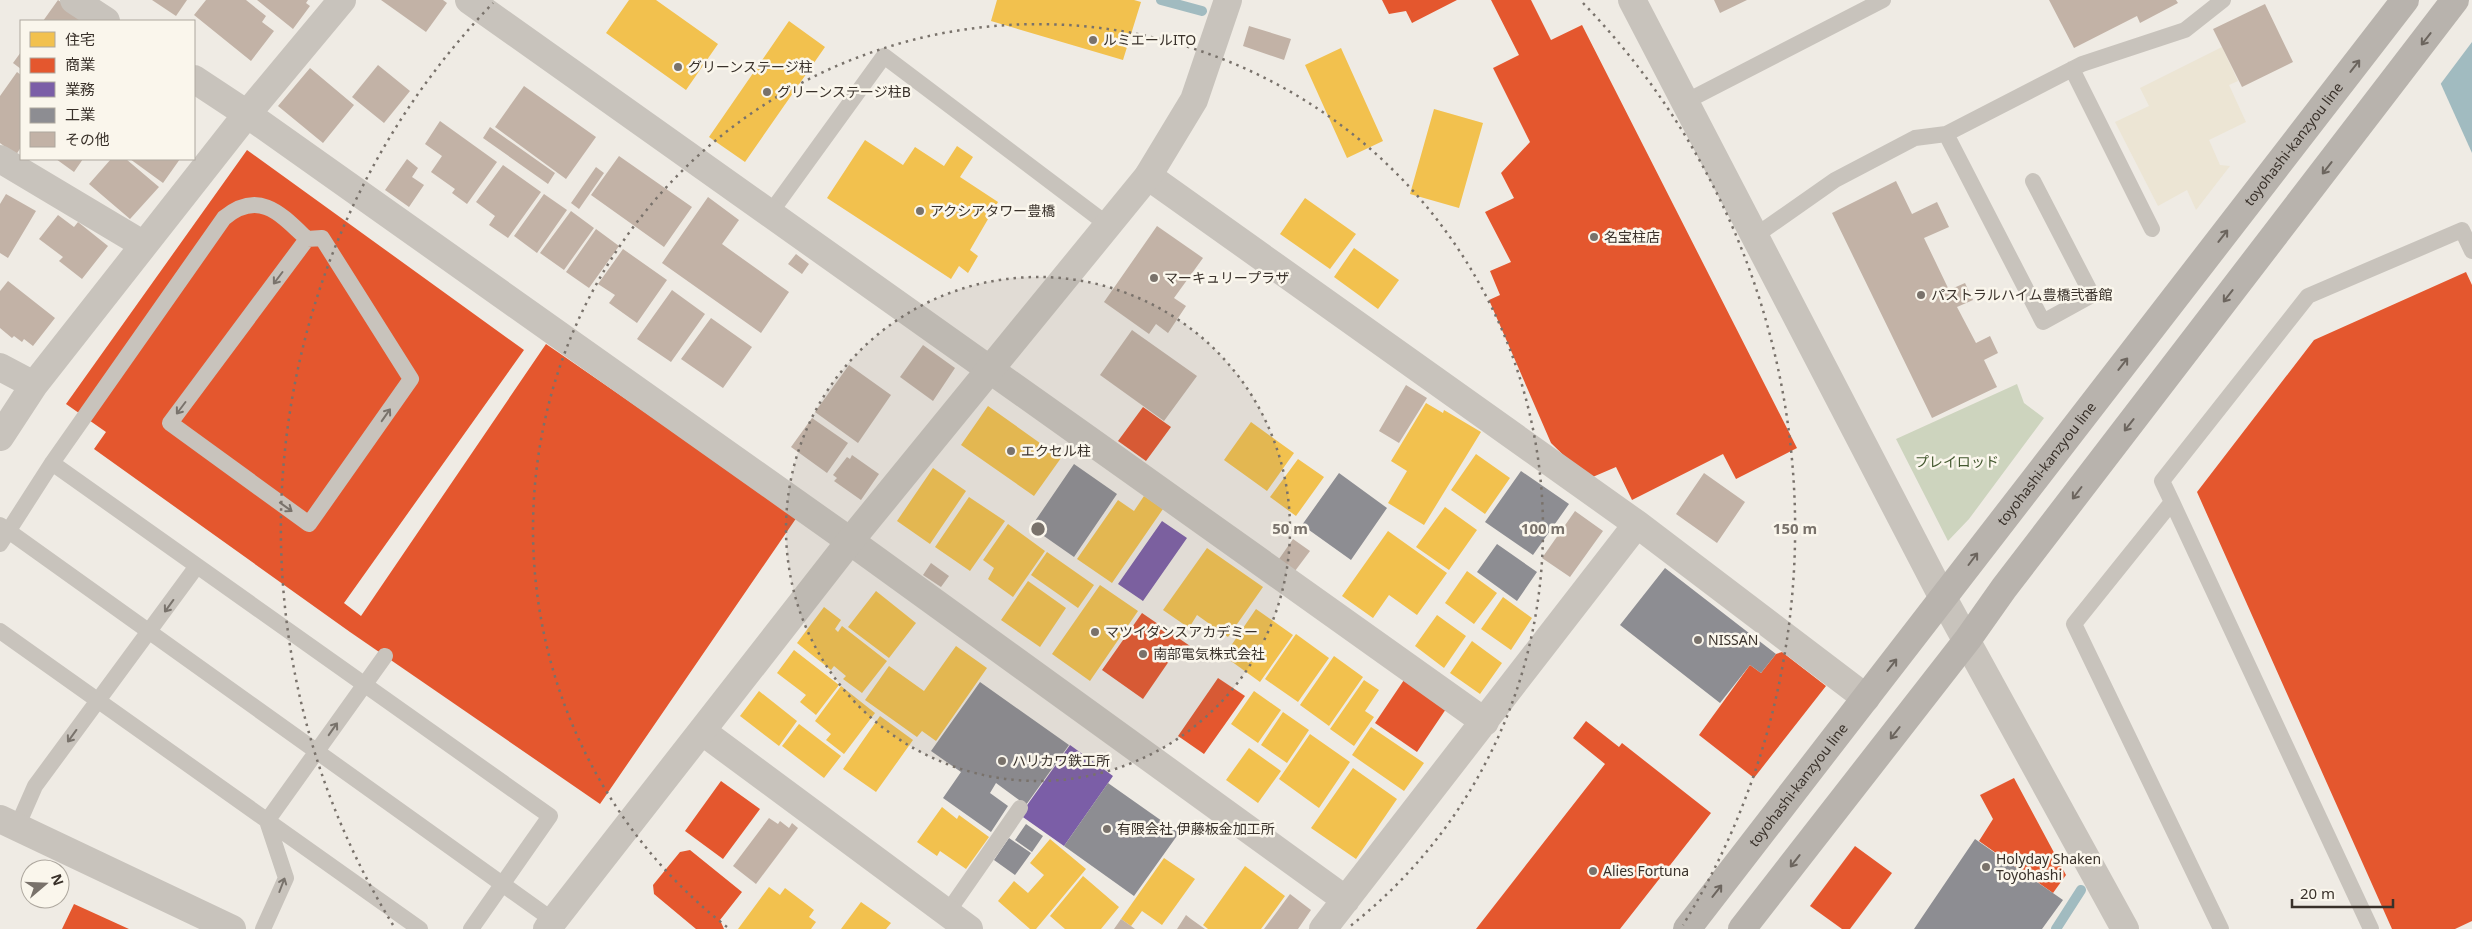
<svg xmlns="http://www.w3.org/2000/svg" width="2472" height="929" viewBox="0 0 2472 929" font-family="'Noto Sans','Noto Sans JP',sans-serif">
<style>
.green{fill:#cdd4be}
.plaza{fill:#ece5d4}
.water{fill:#a1bbc0}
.pier{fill:#efebe4}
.homes{fill:#f2c14e}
.shops{fill:#e4572e}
.offices{fill:#7b5ea7}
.industry{fill:#8d8d92}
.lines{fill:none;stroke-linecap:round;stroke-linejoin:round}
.stream{stroke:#a1bbc0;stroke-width:10}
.building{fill:#c2b2a6}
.service{stroke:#c8c3bc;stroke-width:16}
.minor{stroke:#c8c3bc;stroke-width:28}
.tertiary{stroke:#c8c3bc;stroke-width:28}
.secondary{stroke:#b8b3ad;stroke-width:28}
.oneway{stroke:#6c655e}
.oneway2{stroke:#79736c}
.ring{fill:none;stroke:#79726b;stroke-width:2.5;stroke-dasharray:2.5 5}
.poi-dot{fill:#79726b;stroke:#faf6ec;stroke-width:2}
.labels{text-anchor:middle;stroke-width:5;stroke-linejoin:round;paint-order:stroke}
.poi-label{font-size:14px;fill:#39312a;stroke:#faf6ec;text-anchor:start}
.street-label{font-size:14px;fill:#39312a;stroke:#faf6ec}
.park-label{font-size:14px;fill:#42572e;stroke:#faf6ec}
.centre{fill:#79726b;stroke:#faf6ec;stroke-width:2.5}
.ring-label{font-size:15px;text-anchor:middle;font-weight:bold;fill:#79726b;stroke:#faf6ec;stroke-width:5;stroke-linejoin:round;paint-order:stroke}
</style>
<rect width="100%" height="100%" fill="#efebe4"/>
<path class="green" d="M2017 384 2024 403 2044 418 1969 519 1948 541 1896 439Z"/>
<path class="plaza" d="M2222 47 2238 81 2229 85 2246 122 2209 140 2220 165 2230 166 2196 210 2187 190 2158 206 2115 122 2149 106 2140 88Z"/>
<path class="water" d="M2403 0H2472V153Z"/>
<path class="pier" d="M2400 0H2472V42L2439 86Z"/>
<path class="homes" d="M629 0H656L718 44 686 90 606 33Z
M997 0H1134L1141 2 1123 60 991 21Z
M789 21 825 47 745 162 709 137Z
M1341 48 1383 141 1347 158 1305 65Z
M1434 109 1483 123 1459 208 1410 194Z
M865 140 903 165 915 147 944 166 957 146 973 157 960 177 998 202 970 250 978 256 968 273 959 266 951 279 827 198Z
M1305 198 1356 234 1330 269 1280 234Z
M1354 248 1399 280 1378 309 1334 277Z
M1426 403 1443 413 1444 410 1481 432 1424 525 1388 503 1407 471 1391 461Z
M988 406 1061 458 1034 496 961 445Z
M1251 422 1294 453 1267 491 1224 460Z
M1476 454 1510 478 1485 514 1451 490Z
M1298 459 1324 477 1296 516 1270 497Z
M933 468 966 491 930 544 897 521Z
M1144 496 1163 509 1112 583 1077 559 1118 500 1134 511Z
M969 497 1005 521 970 571 935 547Z
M1445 507 1477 530 1449 570 1416 547Z
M1008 524 1045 551 1013 597 988 579 994 568 983 560Z
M1388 531 1447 573 1417 615 1389 595 1373 618 1342 596Z
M1207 548 1263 587 1228 637 1197 615 1189 628 1163 610Z
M1047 552 1094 585 1078 608 1031 575Z
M1467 571 1497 593 1474 624 1445 603Z
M1028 581 1066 608 1040 647 1001 620Z
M1100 585 1138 611 1090 681 1052 654Z
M876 591 916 623 889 658 848 627Z
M1503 597 1532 618 1511 650 1481 629Z
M824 607 841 620 835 629 838 632 842 626 887 661 862 693 843 679 846 676 834 666 831 670 797 643Z
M1256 609 1293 635 1260 682 1224 656Z
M1437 615 1466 636 1444 668 1415 646Z
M1296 634 1329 658 1298 702 1265 679Z
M1472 641 1502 663 1480 694 1450 673Z
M956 646 987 668 936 741 922 731 917 737 865 700 889 666 924 691Z
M794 650 839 685 816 715 800 702 806 695 777 673Z
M1334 656 1363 677 1329 726 1300 705Z
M1364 680 1379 690 1365 711 1374 717 1354 746 1330 729Z
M841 686 875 713 844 754 826 740 831 734 815 721Z
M759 691 797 721 779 746 740 716Z
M1254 691 1281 710 1258 743 1231 724Z
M1283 712 1309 730 1287 763 1261 745Z
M880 716 913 740 876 792 843 769Z
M799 724 841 756 824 778 782 746Z
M1371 727 1424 763 1404 791 1352 755Z
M1310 734 1350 762 1319 808 1279 779Z
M1249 748 1281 771 1258 803 1226 780Z
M1353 768 1397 799 1356 859 1311 828Z
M942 807 957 819 959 815 989 837 966 869 940 851 937 856 917 842Z
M1050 839 1086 869 1036 929H1030L998 901 1014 881 1028 893 1044 875 1030 863Z
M1164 858 1195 879 1162 925 1142 911 1131 926 1121 919Z
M1245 866 1285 896 1261 929H1208L1203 925Z
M1083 876 1119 907 1101 929H1065L1050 916Z
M769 887 780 895 785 888 814 910 809 917 816 922 811 929H738Z
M861 902 891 923 886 929H841Z"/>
<path class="shops" d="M1382 0H1457L1412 23 1406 11 1389 14Z
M1491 0H1531L1551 40 1582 25 1797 448 1736 479 1723 454 1632 500 1616 467 1588 479 1551 443 1489 300 1500 295 1490 271 1511 262 1485 212 1514 198 1501 173 1530 142 1493 68 1519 55Z
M247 150 524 350 344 603 361 616 546 344 797 517 600 804 350 632 94 449 106 432 66 404Z
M2466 272 2472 285V921L2455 929H2392L2197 492 2314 340Z
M1143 407 1171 427 1146 461 1118 441Z
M1142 613 1193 648 1186 658 1176 651 1143 699 1102 670Z
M1782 652 1826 686 1754 778 1699 735 1750 665 1761 673 1776 654Z
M1406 677 1448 706 1417 752 1375 723Z
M1218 678 1245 696 1204 754 1178 736Z
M1586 721 1619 747 1622 743 1711 813 1620 929H1476L1605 764 1573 738Z
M2014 778 2066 875 2053 893 1979 841 1993 819 1980 795Z
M721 781 760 809 723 859 685 831Z
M1855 846 1892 873 1850 929H1842L1810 906Z
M690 850 742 892 720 920 724 929H696L654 894 653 885 680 852Z
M74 904 129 929H62Z"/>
<path class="offices" d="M1162 521 1187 538 1143 601 1118 584Z
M1070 745 1113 776 1064 846 1020 815Z"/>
<path class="industry" d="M1074 464 1117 494 1074 557 1031 527Z
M1521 471 1569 504 1533 555 1485 522Z
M1339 473 1387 508 1351 560 1302 525Z
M1497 544 1537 572 1517 601 1477 572Z
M1665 568 1776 654 1761 673 1750 665 1720 703 1620 625Z
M980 682 1069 745 1026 805 996 783 990 793 1008 806 991 832 943 798 961 772 931 751Z
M1108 783 1179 833 1134 896 1064 846Z
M1026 824 1043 836 1032 852 1015 840Z
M1009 838 1031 853 1015 875 994 860Z
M1975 839 2063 900 2042 929H1914Z"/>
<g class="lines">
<path class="stream" d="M1161 0 1202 11
M2056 929 2081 890"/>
</g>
<path class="building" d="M58 0 87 21H43Z
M152 0H187L176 16Z
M206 0H246L266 16 262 22 274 31 251 61 194 15Z
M257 0H308L306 3 310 6 293 29Z
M381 0H443L447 3 426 32Z
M1714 0H1747L1720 13Z
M2049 0H2176L2178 3 2140 23 2137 16 2074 48Z
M2265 4 2293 62 2242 87 2213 29Z
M1249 26 1291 39 1284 60 1243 46Z
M21 52V69L13 63Z
M378 65 410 91 384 123 352 97Z
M310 68 354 105 323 143 278 106Z
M17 72 21 75V147L16 155 0 143V96Z
M524 86 596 137 566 179 495 127Z
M440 121 497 162 467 204 452 193 455 189 431 172 442 156 425 144Z
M490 127 555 173 548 184 483 138Z
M619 156 692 207 664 247 591 195Z
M56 159H83L74 172Z
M111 159H126L159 187 130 219 89 184Z
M130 159H180L163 183Z
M407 159 418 168 412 177 424 185 409 207 385 190Z
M503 165 541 192 508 238 489 225 495 216 476 202Z
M596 167 604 173 579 209 571 203Z
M1896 181 1912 214 1937 202 1949 227 1924 238 1949 290 1965 283 1973 300 1957 307 1976 343 1990 336 1998 353 1984 360 1997 387 1932 418 1832 213Z
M6 194 36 211 8 258 0 253V204Z
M544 194 567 210 537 253 514 236Z
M708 197 739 220 722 244 789 292 761 333 662 263Z
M571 211 594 228 564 270 540 253Z
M58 215 74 227 78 222 108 246 82 279 59 261 63 257 39 239Z
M1157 226 1203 258 1174 298 1186 306 1168 333 1156 324 1149 334 1104 302Z
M596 229 619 246 589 288 566 272Z
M623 249 667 280 637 323 609 303 615 295 598 284Z
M796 254 809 264 802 274 788 264Z
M8 281 55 318 33 346 24 339 22 342 14 336 12 338 0 328V291Z
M672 290 705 314 671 362 637 339Z
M711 318 752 347 723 388 681 359Z
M1132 330 1197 376 1164 421 1100 375Z
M923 345 955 368 933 401 900 377Z
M849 365 891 395 858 443 815 412Z
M1406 385 1427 398 1399 443 1379 431Z
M812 418 848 443 827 473 791 447Z
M852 455 879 474 861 500 834 481 837 478 833 475 847 457 850 459Z
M1704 473 1745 502 1717 543 1676 514Z
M1575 511 1603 531 1570 577 1542 558Z
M1293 539 1310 551 1295 571 1279 559Z
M931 563 949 576 941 587 923 575Z
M769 818 778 824 780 821 789 828 792 823 798 828 756 884 733 866Z
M1290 894 1311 910 1298 929H1264Z
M1186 915 1191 919 1205 929H1177Z
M1121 919 1131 926 1135 929H1114Z"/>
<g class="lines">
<path class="service" d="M2072 69 2152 229
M1685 102 1883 0
M1946 134 2043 322 2092 295 2033 181
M771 212 884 56 1108 225
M1755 236 1835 180 1915 138 1946 134 2082 64 2185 30 2223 0
M52 463 550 816 471 929
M2172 502 2371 929
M0 525 554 921
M0 544 52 463 224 218C259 189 281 214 307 239L322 238 411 379 309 524 170 423 307 239
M0 631 420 929
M17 827 35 786 197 566
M947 913 1020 808
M263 929 286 878 267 821 385 656
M2221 929 2074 624 2172 502 2162 481 2308 296 2462 230 2472 251"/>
<path class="minor" d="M74 0 106 21
M469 0C809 238 1146 482 1485 722
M194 79 247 114 850 541 1346 900
M0 159 144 245
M1148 176 1637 524 1866 698
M0 367 34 385
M0 437 34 385 247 114 342 0
M703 732 969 929
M0 819 232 929
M1323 929 1637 524"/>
<path class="tertiary" d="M1632 0 1943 598 2125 929
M547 929 850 541 1148 176 1194 100 1228 0"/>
<g class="secondary">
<path id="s1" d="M1687 929 2405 0"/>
<path d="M1742 929 1968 639 2004 588 2455 0"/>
</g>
</g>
<defs><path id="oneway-shaft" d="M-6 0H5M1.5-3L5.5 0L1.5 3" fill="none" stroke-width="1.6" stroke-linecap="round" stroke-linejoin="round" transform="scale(1.25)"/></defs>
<g class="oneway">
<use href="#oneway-shaft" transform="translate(2426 39) rotate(128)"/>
<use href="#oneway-shaft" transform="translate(2355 66) rotate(-52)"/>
<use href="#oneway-shaft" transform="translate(2327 168) rotate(128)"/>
<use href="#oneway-shaft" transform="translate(2223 236) rotate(-52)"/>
<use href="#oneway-shaft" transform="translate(2228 296) rotate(128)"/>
<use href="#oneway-shaft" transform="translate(2123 364) rotate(-52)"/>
<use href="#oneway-shaft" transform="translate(2129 425) rotate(128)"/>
<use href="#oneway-shaft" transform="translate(2077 493) rotate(127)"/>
<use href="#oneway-shaft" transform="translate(1973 559) rotate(-53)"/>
<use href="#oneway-shaft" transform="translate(1892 665) rotate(-52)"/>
<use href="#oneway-shaft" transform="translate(1895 733) rotate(128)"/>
<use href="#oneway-shaft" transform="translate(1795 861) rotate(128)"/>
<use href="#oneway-shaft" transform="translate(1717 891) rotate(-52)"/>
</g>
<g class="oneway2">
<use href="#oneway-shaft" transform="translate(278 278) rotate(127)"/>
<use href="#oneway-shaft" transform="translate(181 408) rotate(127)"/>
<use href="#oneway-shaft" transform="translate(386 415) rotate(-55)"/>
<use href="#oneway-shaft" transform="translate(286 507) rotate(36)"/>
<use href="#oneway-shaft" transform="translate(169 606) rotate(126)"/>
<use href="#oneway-shaft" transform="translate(333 729) rotate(-55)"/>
<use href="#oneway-shaft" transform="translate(72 736) rotate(126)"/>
<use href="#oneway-shaft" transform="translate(282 885) rotate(-69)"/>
</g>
<circle cx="1038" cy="529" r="252" fill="#79726b" fill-opacity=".12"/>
<g class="ring">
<circle cx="1038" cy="529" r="252"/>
<path d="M727 927A505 505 0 1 1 1349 927"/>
<path d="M393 925A757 757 0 0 1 493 3M1583 3A757 757 0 0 1 1683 925"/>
</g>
<g class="poi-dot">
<circle cx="1093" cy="40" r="5"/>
<circle cx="678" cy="67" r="5"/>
<circle cx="767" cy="92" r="5"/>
<circle cx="920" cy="211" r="5"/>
<circle cx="1594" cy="237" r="5"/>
<circle cx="1154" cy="278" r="5"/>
<circle cx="1921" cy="295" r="5"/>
<circle cx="1011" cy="451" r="5"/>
<circle cx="1095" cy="632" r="5"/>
<circle cx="1698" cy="640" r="5"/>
<circle cx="1143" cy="654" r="5"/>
<circle cx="1002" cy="761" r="5"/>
<circle cx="1107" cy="829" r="5"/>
<circle cx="1986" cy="867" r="5"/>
<circle cx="1593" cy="871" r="5"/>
</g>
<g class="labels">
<g class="poi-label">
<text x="1103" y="45">ルミエールITO</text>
<text x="688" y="72">グリーンステージ柱</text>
<text x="777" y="97">グリーンステージ柱B</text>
<text x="930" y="216">アクシアタワー豊橋</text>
<text x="1604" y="242">名宝柱店</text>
<text x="1164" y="283">マーキュリープラザ</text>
<text x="1931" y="300">パストラルハイム豊橋弐番館</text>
<text x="1021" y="456">エクセル柱</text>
<text x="1105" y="637">マツイダンスアカデミー</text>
<text x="1708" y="645">NISSAN</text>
<text x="1153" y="659">南部電気株式会社</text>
<text x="1012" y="766">ハリカワ鉄工所</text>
<text x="1117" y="834">有限会社 伊藤板金加工所</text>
<text x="1996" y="864">Holyday Shaken<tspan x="1996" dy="16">Toyohashi</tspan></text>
<text x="1603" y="876">Alies Fortuna</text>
</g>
<g class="street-label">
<text dy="5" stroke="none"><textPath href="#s1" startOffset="992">toyohashi-kanzyou line</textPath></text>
<text dy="5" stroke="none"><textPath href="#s1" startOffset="588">toyohashi-kanzyou line</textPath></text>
<text dy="5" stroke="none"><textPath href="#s1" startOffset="182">toyohashi-kanzyou line</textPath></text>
</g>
<g class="park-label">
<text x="1957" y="467">プレイロッド</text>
</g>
</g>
<circle cx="1038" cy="529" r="8" class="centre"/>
<g class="ring-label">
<text x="1290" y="534">50 m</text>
<text x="1543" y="534">100 m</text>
<text x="1795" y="534">150 m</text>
</g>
<rect x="20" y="20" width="175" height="140" fill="#faf6ec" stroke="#ada79e"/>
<rect x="30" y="32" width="25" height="15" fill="#f2c14e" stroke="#ada79e"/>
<text x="65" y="45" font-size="15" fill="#39312a">住宅</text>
<rect x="30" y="58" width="25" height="15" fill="#e4572e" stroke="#ada79e"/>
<text x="65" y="70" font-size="15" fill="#39312a">商業</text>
<rect x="30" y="82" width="25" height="15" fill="#7b5ea7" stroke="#ada79e"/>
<text x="65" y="95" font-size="15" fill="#39312a">業務</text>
<rect x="30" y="108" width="25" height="15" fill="#8d8d92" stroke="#ada79e"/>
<text x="65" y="120" font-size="15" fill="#39312a">工業</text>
<rect x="30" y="132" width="25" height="15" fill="#c2b2a6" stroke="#ada79e"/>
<text x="65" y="145" font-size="15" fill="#39312a">その他</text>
<g transform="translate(45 884) rotate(71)"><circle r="24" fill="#faf6ec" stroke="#ada79e"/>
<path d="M0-4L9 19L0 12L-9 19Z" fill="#79726b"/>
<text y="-8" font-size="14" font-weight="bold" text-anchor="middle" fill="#39312a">N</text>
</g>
<path d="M2292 899v8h101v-8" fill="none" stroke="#39312a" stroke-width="2.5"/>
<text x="2300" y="899" font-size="15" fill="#39312a" stroke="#faf6ec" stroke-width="4" paint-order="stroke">20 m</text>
</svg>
